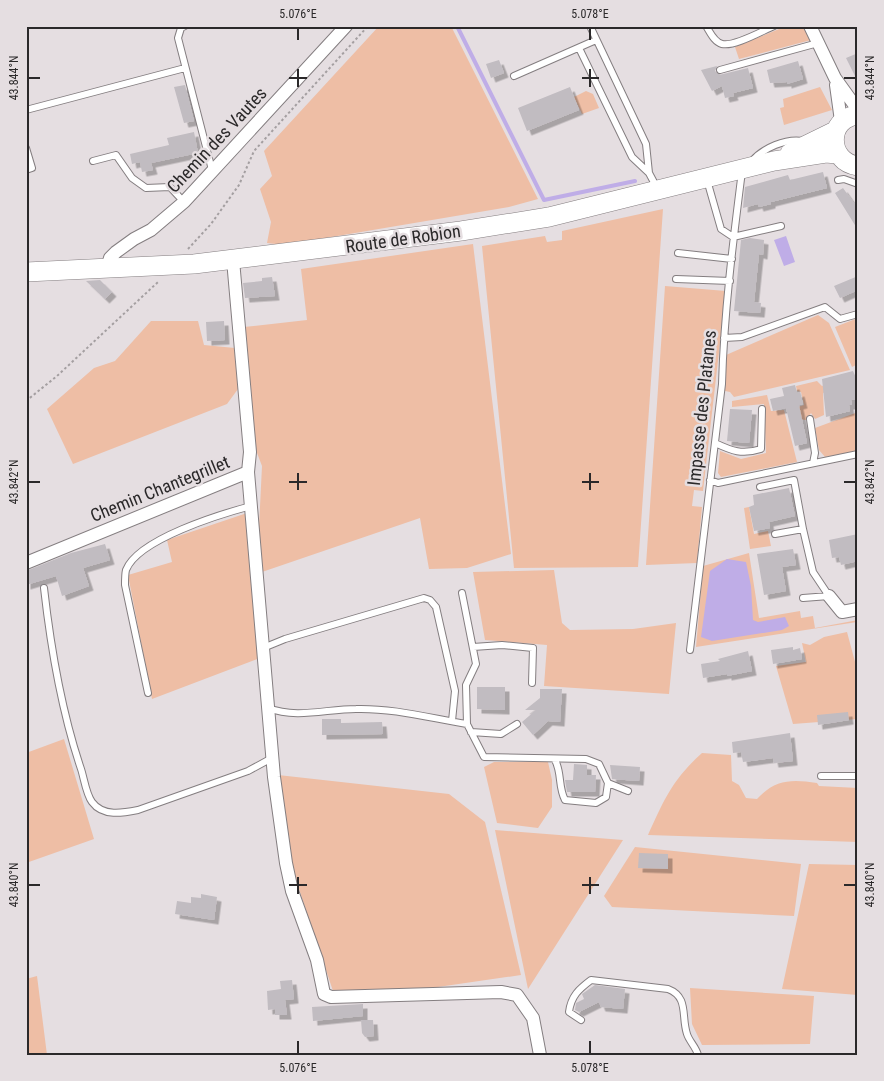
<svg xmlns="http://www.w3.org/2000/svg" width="884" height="1081" viewBox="0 0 884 1081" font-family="'Roboto Condensed',sans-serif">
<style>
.green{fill:#eebea5}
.water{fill:#bfade7}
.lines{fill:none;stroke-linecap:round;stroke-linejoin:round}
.stream{stroke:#bfade7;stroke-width:4}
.building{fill:#c1bcc1;filter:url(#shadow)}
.lane-casing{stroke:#847e80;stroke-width:8}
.street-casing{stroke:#847e80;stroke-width:14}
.secondary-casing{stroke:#847e80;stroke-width:20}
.path{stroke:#a49fa1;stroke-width:2;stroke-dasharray:2.5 2.5;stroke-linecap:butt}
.lane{stroke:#fff;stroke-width:6}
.street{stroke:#fff;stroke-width:12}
.secondary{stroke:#fff;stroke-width:19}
.ticks{fill:none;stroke:#2b292a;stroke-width:2}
.labels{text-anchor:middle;stroke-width:5;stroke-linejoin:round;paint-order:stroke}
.street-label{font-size:18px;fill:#2b292a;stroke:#e5dee1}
.neatline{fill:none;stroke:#2b292a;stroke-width:2}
.ticks-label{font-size:12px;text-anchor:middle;fill:#2b292a}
</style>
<defs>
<filter id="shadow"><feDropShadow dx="4.5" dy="4.5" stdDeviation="0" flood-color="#0004"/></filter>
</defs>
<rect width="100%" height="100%" fill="#e5dee1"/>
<path class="green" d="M379 26H451L538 199 509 207 284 245 267 243 271 222 260 189 272 176 264 151Z
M784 27C800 28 804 24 811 40L739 59 735 47Z
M820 87 832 110 784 125 780 108 784 107 783 99Z
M586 91 593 94 599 108 582 114 574 97Z
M663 209 638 567 514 568 482 246 545 236 547 242 562 240V231Z
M473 244 511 554 467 568 429 569 420 518 262 572 259 527 262 466 254 445 244 327 307 320 301 269Z
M665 286 726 291 703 491 694 490 692 506 702 507 697 563 646 565Z
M818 315 829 323 850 370 734 397 730 392 725 391 726 355Z
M858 318V364L852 367 835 327Z
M151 321H198L204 345 235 348 238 389 227 404 73 464 47 409 94 368 115 361Z
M817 381 822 386 836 382 838 389 823 393 824 415 815 419 811 413 806 420 797 419 795 408 804 405 801 392 797 391 796 386Z
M767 395 771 411 784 410 797 462 721 477 718 473 720 451 741 459 766 453 764 404 732 407V401Z
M858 412V451L825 457 819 450 815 428Z
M749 507 754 534 768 531 771 546 750 549 744 508Z
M247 513 260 658 152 699 128 575 172 562 167 540Z
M749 553 759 618 800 611 801 618 813 616 815 628 858 620V625L857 622 696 647 703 566Z
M554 570 562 623 570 630 633 629 676 623 669 694 544 686 547 645 485 640 473 572Z
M847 632 858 673V719L793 724 776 666 806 662 802 643 810 645 824 637Z
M64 739 94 839 26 863V753Z
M702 753 731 755 732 781 739 785 746 798 757 799C775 779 792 779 817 783L819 786 858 788V842L648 835C664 800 672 780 702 753Z
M494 762H548L552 780V807L538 828 497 823 484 767Z
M278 775 449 794 485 822 521 975 431 988 333 991 291 865Z
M495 830 623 840 528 989Z
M635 847 801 864 794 916 612 907 604 896Z
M809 864 858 865V995L782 989Z
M37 976 47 1055H26V979Z
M690 988 814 996 810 1044 702 1045 692 1024Z"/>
<path class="water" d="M786 236 795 262 784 266 774 240Z
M727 559 746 562 751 586 753 620 758 622 785 617 789 626 782 630 712 641 701 637 710 571Z"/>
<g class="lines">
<path class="stream" d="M457 26 544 200 635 181"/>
</g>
<path class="building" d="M858 53V82L846 58Z
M499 60 504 73 491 78 486 64Z
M798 61 803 79 787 84V82L770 83 767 70Z
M717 66 715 71 719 75 748 68 753 88 733 93 734 96 725 98 722 86 712 91 701 70Z
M185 85 194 121 184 123 174 87Z
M570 87 579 110 527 131 518 108Z
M194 132 198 153 151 163 153 170 142 172 140 162 132 164 130 154 169 145 167 138Z
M823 172 827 188 771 202V204L759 207 758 204 743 208 745 187 788 175 790 180Z
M843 188 858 209V230L835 193Z
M750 238 764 240 763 255 759 254 754 302 761 303 760 313 734 311 741 240Z
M858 276V290L840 298 834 286Z
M272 277 275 296 245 298 243 283 262 281V278Z
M100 280 112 292 105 299 86 281Z
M224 321 225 340 207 341 206 322Z
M853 371 858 382V399L851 400 852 405H849L850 411 826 417 822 379Z
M795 385 797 393 800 392 803 404 799 405 807 443 795 446 786 408 773 411 770 399 784 396 782 388Z
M730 409 752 410 749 443 727 441Z
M789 488 795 516 769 522 770 528 754 531 749 507 754 505 753 495Z
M858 534V561L841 565 839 557 832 558 829 540Z
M105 544 110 560 83 568 89 586 62 596 56 576 26 585V571L71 553Z
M793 549 796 565 782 567 786 591 764 595 757 554Z
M793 647V650L800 648 802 659 773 664 771 650Z
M748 651 752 671 727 676V674L703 678 701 664 720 661 718 659Z
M477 687H505V710L477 709Z
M540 689H562L560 722 548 721 533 735 522 722 536 710H525L540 698Z
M848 712 849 720 818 725 817 715Z
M322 719H341V723L382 722 383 734 322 735Z
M790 733 793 761 774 763 773 758 743 762 741 752 733 753 732 742Z
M574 764 587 765V775H596L595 792H567L565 780H573Z
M610 765 640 767 639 781 612 779Z
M639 853 668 854V869L638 868Z
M201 894 217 897 214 920 175 914 177 901 191 903V897L201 898Z
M292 980 294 999 285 1000 287 1015H275V1009L268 1010 267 991 281 989 280 981Z
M595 985 625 989 623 1009 601 1007 599 1002 579 1012 575 1010 576 1003 584 999 582 994Z
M363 1004V1016L313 1021 312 1007Z
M361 1020H373L374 1036 365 1037 362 1033Z"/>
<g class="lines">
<g class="lane-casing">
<path id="lane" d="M185 26 181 28 178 38 212 170
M590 26 646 144 649 173
M706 26C710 32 714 42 722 44 734 47 762 31 774 26
M579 48 632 157 649 173 657 188
M720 70 818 43
M514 76 596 40
M26 110 185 68
M26 148 32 168 26 170
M93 161 116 155 132 178 146 188 170 187 184 202
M752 161C763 148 786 138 803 141
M707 180 721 229 733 237 781 226
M838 180 844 179 858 184
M678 253 732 259
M676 279 730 281
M724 338 742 337 825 307 840 319 858 314
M810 419 815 453 813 463
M715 443C732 451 742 455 761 449L762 409
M710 480 718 483 858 454
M760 487 794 480 803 529
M775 534 803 529 813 572 829 596
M44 588C51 650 61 710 81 769 84 778 86 794 92 802 103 817 123 813 138 810L248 771 272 758
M803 598 829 596
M473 647 502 645 533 648 532 683
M263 648 285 639 424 598 430 600 436 607 455 691 452 721
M690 650 722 384C724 313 733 242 742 171
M148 693 125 585C125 581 125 574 126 570 138 539 221 514 251 506
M268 708C297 719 326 709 356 709 393 708 430 718 467 724L466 685 476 664 462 593
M467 724 484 757 586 759 599 764 608 783 628 791
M471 732 501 734 517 724
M555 760C562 773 558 787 565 800L596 803 606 797 608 783
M821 776H858
M581 1020 569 1012C571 996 579 989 591 980L668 989C689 997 681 1016 687 1034 689 1041 696 1047 698 1055"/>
</g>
<g class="street-casing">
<path id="street" d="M810 26 835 78 858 110
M836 85 841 121
M107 268 110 258 116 252 134 239 151 230 184 202 346 26
M248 472 274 777 286 863 292 891 317 960 324 994 331 997 501 992 517 995 533 1018 540 1055
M26 563 248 472 250 452 233 260
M829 596 842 612 858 609"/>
</g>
<g class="secondary-casing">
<path id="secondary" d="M858 115C826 118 827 162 858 166
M790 153 835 131
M26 272 194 264 461 231 549 217 774 161 826 153 837 154"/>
</g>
<path class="path" d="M188 249 211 224 239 185 254 151 368 26
M26 401 57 376 158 282"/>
<use href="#lane" class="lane"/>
<use href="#street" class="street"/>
<use href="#secondary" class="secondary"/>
</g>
<path class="ticks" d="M298 28V40M590 28V40M298 69V87M590 69V87M28 78H40M289 78H307M582 78H599M844 78H856M298 473V490M590 473V490M28 482H40M289 482H307M582 482H599M844 482H856M298 877V894M590 877V894M28 885H40M289 885H307M582 885H599M844 885H856M298 1041V1054M590 1041V1054"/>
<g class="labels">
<g class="street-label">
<text transform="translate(217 140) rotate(-47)" y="6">Chemin des Vautes</text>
<text transform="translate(403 239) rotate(-8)" y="6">Route de Robion</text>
<text transform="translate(702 408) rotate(-84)" y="6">Impasse des Platanes</text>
<text transform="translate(160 489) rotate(-22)" y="6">Chemin Chantegrillet</text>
</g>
</g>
<rect width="884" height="1081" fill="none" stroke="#e5dee1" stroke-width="55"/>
<rect x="28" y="28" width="828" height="1026" class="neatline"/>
<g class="ticks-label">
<text x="298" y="18">5.076°E</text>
<text x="590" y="18">5.078°E</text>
<text transform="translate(14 78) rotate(-90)" y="4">43.844°N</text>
<text transform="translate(870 78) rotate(-90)" y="4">43.844°N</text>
<text transform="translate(14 482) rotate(-90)" y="4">43.842°N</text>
<text transform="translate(870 482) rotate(-90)" y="4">43.842°N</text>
<text transform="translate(14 885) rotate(-90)" y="4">43.840°N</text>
<text transform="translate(870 885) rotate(-90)" y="4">43.840°N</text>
<text x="298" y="1072">5.076°E</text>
<text x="590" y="1072">5.078°E</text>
</g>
</svg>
